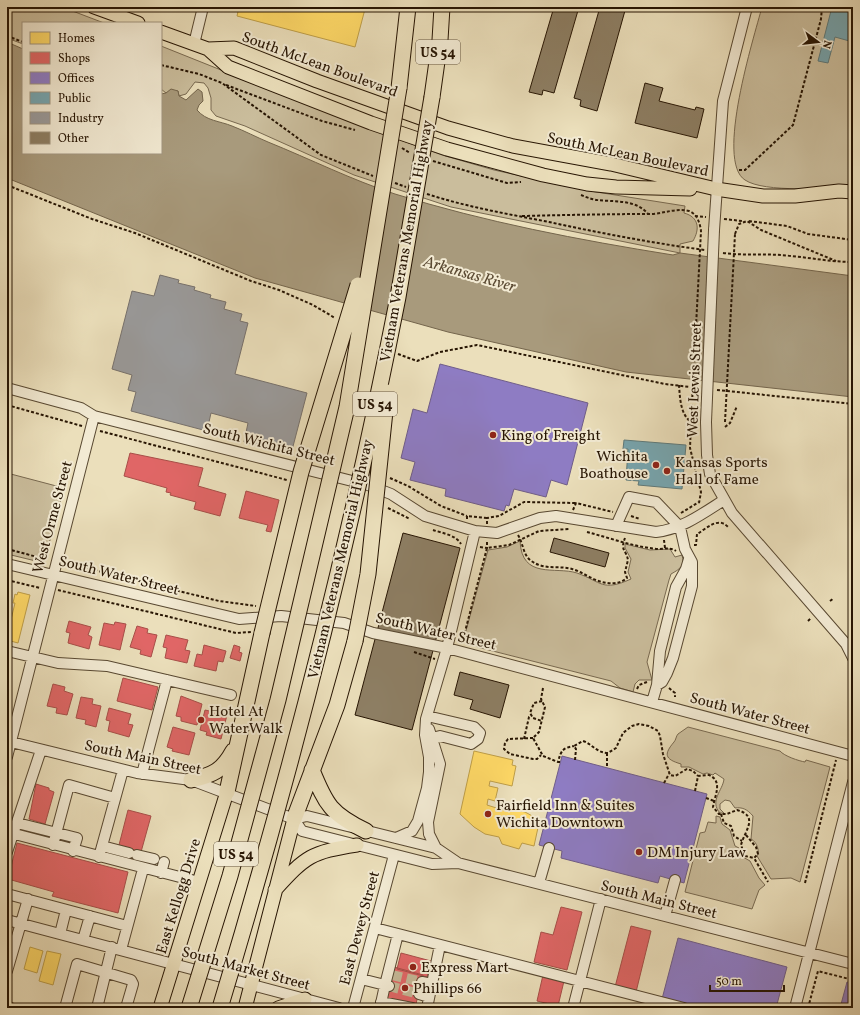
<svg xmlns="http://www.w3.org/2000/svg" width="860" height="1015" viewBox="0 0 860 1015" font-family="Vollkorn,serif">
<style>
.green{fill:#cabd9c;stroke:#786950}
.water{fill:#a89a7c;stroke:#74654c}
.homes{fill:#ffd966;stroke:#be9e48}
.shops{fill:#e06666;stroke:#a84e48}
.offices{fill:#8e7cc3;stroke:#6f5d89}
.public{fill:#76a5af;stroke:#5e7a7b}
.industry{fill:#999;stroke:#77716c}
.building{fill:#8d7e63;stroke:#271503}
.lines{fill:none;stroke-linecap:round;stroke-linejoin:round}
.minor-tunnel{stroke:#c4b796;stroke-width:10;stroke-dasharray:10 5;stroke-linecap:butt}
.minor-casing{stroke:#584831;stroke-width:12}
.major-casing{stroke:#271503;stroke-width:15}
.highway-casing{stroke:#271503;stroke-width:17}
.path{stroke:#271503;stroke-width:2;stroke-dasharray:3 2;stroke-linecap:butt}
.minor{stroke:#f2ead3;stroke-width:10}
.major{stroke:#ebdfbb;stroke-width:13}
.highway{stroke:#ebdfbb;stroke-width:15}
.minor-bridge-casing{stroke:#584831;stroke-width:12;stroke-linecap:butt}
.highway-bridge-casing{stroke:#271503;stroke-width:17;stroke-linecap:butt}
.path-bridge{stroke:#271503;stroke-width:2;stroke-dasharray:3 2;stroke-linecap:butt}
.minor-bridge{stroke:#f2ead3;stroke-width:10}
.highway-bridge{stroke:#ebdfbb;stroke-width:15}
.poi-dot{fill:#8f2418;stroke:#f2ead3;stroke-width:1.5}
.labels{text-anchor:middle;stroke-width:4;stroke-linejoin:round;paint-order:stroke}
.shield{fill:#f2ead3;stroke:#645541;stroke-width:1}
.shield-label{font-size:14px;font-weight:bold;fill:#271503}
.street-label{font-size:15px;fill:#271503;stroke:#f2ead3}
.poi-label{font-size:15px;fill:#271503;stroke:#f2ead3;text-anchor:start}
.water-label{font-size:16px;font-style:italic;fill:#5b4a33;stroke:#f2ead3}
</style>
<rect width="100%" height="100%" fill="#ebdfbb"/>
<filter id="stains"><feTurbulence type="fractalNoise" baseFrequency=".005" numOctaves="4"/><feColorMatrix values="0 0 0 0 .2 0 0 0 0 .09 0 0 0 0 .02 0 0 0 .5 -.17"/></filter>
<radialGradient id="worn" r=".72"><stop offset=".6" stop-color="#630" stop-opacity="0"/><stop offset="1" stop-color="#630" stop-opacity=".3"/></radialGradient>
<path class="green" d="M7 7H62L104 23H23V44L7 38Z
M762 7H853V187C829 188 764 193 745 180 715 161 754 37 762 7Z
M161 46 351 122 442 155 494 170 590 191 685 206 684 213C699 217 700 229 693 241L680 244V253L451 207 354 175 245 126 216 116 211 110V98L208 88 204 83 195 82 186 94 179 96 178 91 166 93 161 89Z
M7 473 64 488 46 555 40 562 7 554Z
M520 541C522 580 555 566 577 573 602 582 602 592 631 579L628 572 631 559 625 548V544L650 550 670 549 675 557 682 555C685 566 680 569 671 574L669 580 647 662 652 680H639L635 684 633 692 620 688 611 681 477 647 476 642 464 638 488 550 507 547Z
M688 727 780 751C784 756 799 761 805 762L806 760 830 767 800 882 791 878 771 879 757 856C760 851 757 842 751 839L753 816C747 809 742 807 735 808L730 801 725 800 720 804V809L724 813H720C709 801 723 790 724 779L715 773 713 775 707 773 703 774 689 767H681V764C664 759 664 754 674 742 676 740 676 736 678 734Z
M716 816 720 817 722 824 730 830 735 846 739 848 743 857 750 861 759 878 765 885 759 890 752 909 685 892 700 833 705 832 708 822 716 823Z"/>
<path class="water" d="M7 42 23 49V153H161V94L166 93 171 89 178 91 179 96 186 100 198 89 202 92 203 101 199 105 197 110C206 121 220 121 232 126 245 131 256 137 268 142 310 159 352 180 395 194 485 222 579 240 673 255L680 253 853 276V397L626 372 448 332 255 278 7 178Z"/>
<path class="homes" d="M239 7H357L365 9 355 47 237 16Z
M18 592 30 595 18 643 7 640V627L9 628 15 603H13L15 594 17 595Z
M7 665 11 667 7 681Z
M474 751 513 760 512 765 516 766 512 786 490 781 489 786 498 788 495 801 488 799 487 805 506 811 508 808 525 812 536 818 535 822 539 823 534 846 522 843 519 849 502 844 499 837 485 834 474 827 460 814Z
M30 947 43 951 37 973 24 969Z
M47 951 61 954 53 985 39 981Z"/>
<path class="shops" d="M130 453 203 468 198 486 226 494 220 516 194 509 196 502 170 495 171 493 166 492 167 488 124 476Z
M246 491 279 500 271 532 266 531 268 525 239 518Z
M69 621 91 627 88 635 92 637 89 649 68 643 70 633 66 632Z
M115 622 126 624 120 650 99 645 104 623 114 625Z
M137 626 148 629 147 633 157 635 151 657 140 654 141 650 130 647Z
M166 635 188 640 185 650 190 651 187 663 165 658 167 648 163 647Z
M204 645 226 651 223 662 218 661 216 671 194 666 197 654 202 655Z
M234 645 240 647 239 652 242 653 240 661 230 658Z
M123 678 158 687 152 710 117 701Z
M53 684 65 687 64 691 73 694 67 715 56 713 57 708 47 706Z
M181 696 202 704 197 725 181 721V717L176 716Z
M81 697 93 699 92 704 101 706 96 727 85 724 86 720 76 718Z
M109 708 131 714 128 724 133 725 129 737 108 731 110 721 106 720Z
M205 710 227 715 221 739 206 735 207 732 200 730Z
M173 727 195 733 189 755 172 751 173 749 167 747Z
M36 784 49 788V790L54 792 45 824 29 819Z
M128 810 151 816 141 852 119 845Z
M17 843 128 872 118 913 52 896 54 892 8 879Z
M561 907 582 912 567 970 534 962 541 932 553 935Z
M631 926 651 931 636 992 615 987Z
M401 953 431 961 427 977 397 969Z
M394 967 423 975 415 1008 385 1000Z
M543 975 564 981 558 1006 537 1001Z"/>
<path class="offices" d="M440 364 588 403 567 485 551 480 546 497 514 489 509 506 506 505 504 511 445 496 446 489 410 480 415 462 401 458 413 409 427 413Z
M562 756 707 794 684 883 660 876 658 883 654 882 561 858 562 851 539 845Z
M678 938 787 967 776 1008H696L662 999Z
M847 982 853 983V1008H840Z"/>
<path class="public" d="M832 7H853V42L835 37 828 63 818 61Z
M624 440 686 445 682 489 638 485 639 481 626 480 628 449H623Z"/>
<path class="industry" d="M160 275 179 280 178 283 195 287 194 290 211 295 210 298 226 302 224 309 242 314 240 321 248 323 235 374 307 393 291 454 244 442 248 423 211 413 207 431 131 411 136 392 128 390 132 375 112 369 132 291 154 296Z"/>
<path class="building" d="M554 7H579L554 93 543 90 542 95 529 92Z
M600 7H626L597 111 580 106 581 100 574 98Z
M645 83 663 88 659 101 695 110 696 107 704 109 697 138 635 123Z
M403 533 460 548 412 730 355 715Z
M554 538 609 553 605 567 550 552Z
M460 672 509 685 500 718 470 709 473 700 454 695Z"/>
<g class="lines">
<path class="minor-tunnel" d="M392 975 422 982
M389 986 419 994"/>
<g class="minor-casing">
<path id="minor" d="M194 44 203 7
M714 230 723 101 747 7
M7 388 81 408 94 416 368 485 391 494 425 516 475 531 497 533 540 518 556 516 656 532C682 529 702 514 724 500
M706 422 707 455 710 474 732 513 846 644 853 658
M616 526 629 497 656 502 680 527 685 549 692 562V586L673 658 667 673 662 682 657 685
M7 564 239 619 281 616 344 623 373 633 447 648 853 756
M7 651 58 663 107 666 231 695
M652 702 657 685 660 651 676 587 686 569 689 559
M427 716 474 727 480 733 478 739 471 744 440 736 432 738
M429 729 440 764 428 822 429 834 436 848
M7 741 137 773 191 780 294 819 302 831 432 864 458 863 853 964
M7 757 94 416
M142 774 167 680
M294 819 307 816 436 848 458 863
M17 823 77 838 73 851
M7 832 199 882
M396 838 412 831 418 821 427 788 429 772V757L425 735 426 719 447 648 475 531
M53 845 69 785 115 798
M102 846 129 853
M7 852 41 750
M137 855 154 859
M99 857 123 770
M161 873 164 862
M539 883 549 848
M7 894 127 926
M665 916 675 880
M7 920 339 1008
M375 928 684 1008
M60 934 66 910
M83 940 90 916
M121 950 143 869
M7 971 28 899
M361 979 385 985 380 1008
M422 982 432 984
M389 986 385 985 398 934
M419 994 429 997
M381 1002 412 1008
M7 1007 11 1008
M65 1008 77 964 131 980 133 984 126 1008
M97 1008 112 947
M353 1008 394 855
M427 1008 440 945
M573 1008 601 899
M795 1008 853 782"/>
</g>
<g class="major-casing">
<path id="major" d="M94 7 138 23
M161 32 208 49 228 67 371 123 447 149 543 175 587 184 616 187 690 189
M208 49 234 48 317 81 448 128 513 146 611 164 716 189 763 196H795L839 191 853 192
M275 890C306 856 311 852 357 845
M160 1008 227 792
M245 1008 294 819
M278 1008 305 999"/>
</g>
<g class="highway-casing">
<path id="highway" d="M399 88 408 7
M432 97 440 40 442 7
M312 770C326 805 331 814 366 831
M191 780C213 775 222 771 233 751
M227 792 262 633
M294 819 337 705 355 641"/>
</g>
<path class="path" d="M7 36 23 42
M161 65 199 74 222 83 321 155 373 176
M226 85 322 121 355 130
M402 148 410 153
M433 161 507 183 521 182
M739 170H745L793 125 821 19 822 7
M395 183 406 187
M7 185 92 219 135 233 251 281 279 290 313 305 335 318
M427 194C467 207 508 214 549 222 600 233 652 243 705 250
M581 195C586 197 591 199 597 200 613 202 636 199 648 214
M522 216C566 215 609 214 652 214 665 213 676 208 689 211 697 214 700 223 701 231
M695 216 706 217
M724 219 742 221
M749 221 787 226 808 234 853 240
M735 234 739 224 747 221 761 230 836 261
M723 253C746 256 768 253 791 256 812 258 832 262 853 262
M398 354 417 361 440 352 477 345 665 384 699 388
M679 385C680 397 680 414 691 422L690 448 701 492 699 503
M717 390 853 404
M7 405 82 426
M725 427 730 423 737 406
M100 431 287 480
M390 478 408 486 441 506 467 516
M388 508 410 519
M573 510 576 503 613 512
M681 513 699 502
M631 516 640 519
M467 519V516L487 518
M487 524V518L499 516 524 502 576 503
M433 530C442 533 456 535 461 544
M587 532C610 538 634 547 658 549 664 549 670 547 676 551
M518 535C523 543 523 554 530 560 544 571 558 565 572 569 583 572 595 582 607 583 614 584 621 583 627 578L625 572 628 560C626 549 620 551 625 538
M664 540 665 548
M694 545H696L697 534C706 529 718 516 728 527
M480 547 487 548V542
M7 549 45 559
M70 564 219 601 256 606
M7 580 40 588
M58 590 236 633 251 632
M830 601 834 598
M808 621 811 618
M462 643 487 548 509 545 539 531 569 529
M414 652 435 659
M543 688 541 699 545 707 539 732 533 738 543 756 558 762
M669 688 675 693V697
M637 689 639 685 647 682
M542 701 534 703 530 713 533 718 542 721
M533 738 508 739 505 743 504 749 510 754 533 759H537L541 755
M524 739 529 717 531 715
M607 753V768
M575 760 576 749 574 746 583 741C592 744 597 753 608 753L616 748 623 733 632 726 639 724 649 726 658 731 660 736 663 754 670 775 675 776 687 769 693 771 698 776
M560 762H558C561 751 562 748 574 746
M664 783 669 774
M695 791 698 776 709 775C723 781 715 795 713 807L719 814H727L737 810C760 816 744 832 741 845L745 856 754 858
M706 798 714 801
M721 814 724 823 731 826 734 836 742 841
M746 835 756 847 758 854 754 858 768 882
M805 883 836 760
M808 1008 818 971 853 980"/>
<use href="#minor" class="minor"/>
<use href="#major" class="major"/>
<use href="#highway" class="highway"/>
<g class="minor-bridge-casing">
<path id="minor-bridge" d="M706 422 714 230"/>
</g>
<g class="highway-bridge-casing">
<path id="highway-bridge" d="M262 633 301 472 358 285
M355 641 368 574 387 392
M189 1008 230 876 278 700 347 407 399 88
M220 1008C291 774 351 537 398 297 410 230 420 164 432 97"/>
</g>
<path class="path-bridge" d="M691 422 701 231
M725 422 735 234"/>
<use href="#minor-bridge" class="minor-bridge"/>
<use href="#highway-bridge" class="highway-bridge"/>
</g>
<g class="poi-dot">
<circle cx="493" cy="435" r="4"/>
<circle cx="656" cy="465" r="4"/>
<circle cx="667" cy="471" r="4"/>
<circle cx="201" cy="720" r="4"/>
<circle cx="488" cy="814" r="4"/>
<circle cx="639" cy="852" r="4"/>
<circle cx="413" cy="967" r="4"/>
<circle cx="405" cy="988" r="4"/>
</g>
<g class="labels">
<g class="shield">
<rect x="416" y="40" width="44" height="24" rx="3"/>
<rect x="353" y="392" width="44" height="24" rx="3"/>
<rect x="214" y="842" width="44" height="24" rx="3"/>
</g>
<g class="shield-label">
<text x="438" y="57">US 54</text>
<text x="375" y="409">US 54</text>
<text x="236" y="859">US 54</text>
</g>
<g class="street-label">
<text transform="translate(320 64) rotate(20)" y="5">South McLean Boulevard</text>
<text transform="translate(628 154) rotate(12)" y="5">South McLean Boulevard</text>
<text transform="translate(406 241) rotate(-80)" y="5">Vietnam Veterans Memorial Highway</text>
<text transform="translate(694 380) rotate(-88)" y="5">West Lewis Street</text>
<text transform="translate(269 444) rotate(14)" y="5">South Wichita Street</text>
<text transform="translate(52 517) rotate(-75)" y="5">West Orme Street</text>
<text transform="translate(340 559) rotate(-77)" y="5">Vietnam Veterans Memorial Highway</text>
<text transform="translate(119 575) rotate(14)" y="5">South Water Street</text>
<text transform="translate(436 631) rotate(13)" y="5">South Water Street</text>
<text transform="translate(750 713) rotate(15)" y="5">South Water Street</text>
<text transform="translate(143 757) rotate(12)" y="5">South Main Street</text>
<text transform="translate(178 896) rotate(-73)" y="5">East Kellogg Drive</text>
<text transform="translate(659 899) rotate(14)" y="5">South Main Street</text>
<text transform="translate(359 928) rotate(-75)" y="5">East Dewey Street</text>
<text transform="translate(246 968) rotate(15)" y="5">South Market Street</text>
</g>
<g class="poi-label">
<text x="501" y="440">King of Freight</text>
<text x="648" y="461" text-anchor="end">Wichita<tspan x="648" dy="17">Boathouse</tspan></text>
<text x="675" y="467">Kansas Sports<tspan x="675" dy="17">Hall of Fame</tspan></text>
<text x="209" y="716">Hotel At<tspan x="209" dy="17">WaterWalk</tspan></text>
<text x="496" y="810">Fairfield Inn &amp; Suites<tspan x="496" dy="17">Wichita Downtown</tspan></text>
<text x="647" y="857">DM Injury Law</text>
<text x="421" y="972">Express Mart</text>
<text x="413" y="993">Phillips 66</text>
</g>
<g class="water-label">
<text transform="translate(470 273) rotate(16)" y="6">Arkansas River</text>
</g>
</g>
<rect width="860" height="1015" fill="none" stroke="#ebdfbb" stroke-width="24"/>
<rect x="8" y="8" width="844" height="999" fill="none" stroke="#271503" stroke-width="2"/>
<rect x="12" y="12" width="836" height="991" fill="none" stroke="#271503"/>
<rect x="22" y="22" width="140" height="132" fill="#f2ead3" stroke="#a19580"/>
<rect x="30" y="32" width="20" height="12" fill="#ffd966" stroke="#a19580"/>
<text x="58" y="42" font-size="12" fill="#271503">Homes</text>
<rect x="30" y="52" width="20" height="12" fill="#e06666" stroke="#a19580"/>
<text x="58" y="62" font-size="12" fill="#271503">Shops</text>
<rect x="30" y="72" width="20" height="12" fill="#8e7cc3" stroke="#a19580"/>
<text x="58" y="82" font-size="12" fill="#271503">Offices</text>
<rect x="30" y="92" width="20" height="12" fill="#76a5af" stroke="#a19580"/>
<text x="58" y="102" font-size="12" fill="#271503">Public</text>
<rect x="30" y="112" width="20" height="12" fill="#999999" stroke="#a19580"/>
<text x="58" y="122" font-size="12" fill="#271503">Industry</text>
<rect x="30" y="132" width="20" height="12" fill="#8d7e63" stroke="#a19580"/>
<text x="58" y="142" font-size="12" fill="#271503">Other</text>
<g transform="translate(818 42) rotate(105)" stroke="#f2ead3" stroke-width="3" paint-order="stroke">
<path d="M0-3L7 15L0 10L-7 15Z" fill="#271503"/>
<text y="-6" font-size="11" font-weight="bold" text-anchor="middle" fill="#271503">N</text>
</g>
<path d="M710 985v6h74v-6" fill="none" stroke="#271503" stroke-width="2"/>
<text x="716" y="985" font-size="12" fill="#271503" stroke="#f2ead3" stroke-width="3" paint-order="stroke">50 m</text>
<rect width="100%" height="100%" filter="url(#stains)"/>
<rect width="100%" height="100%" fill="url(#worn)"/>
</svg>
